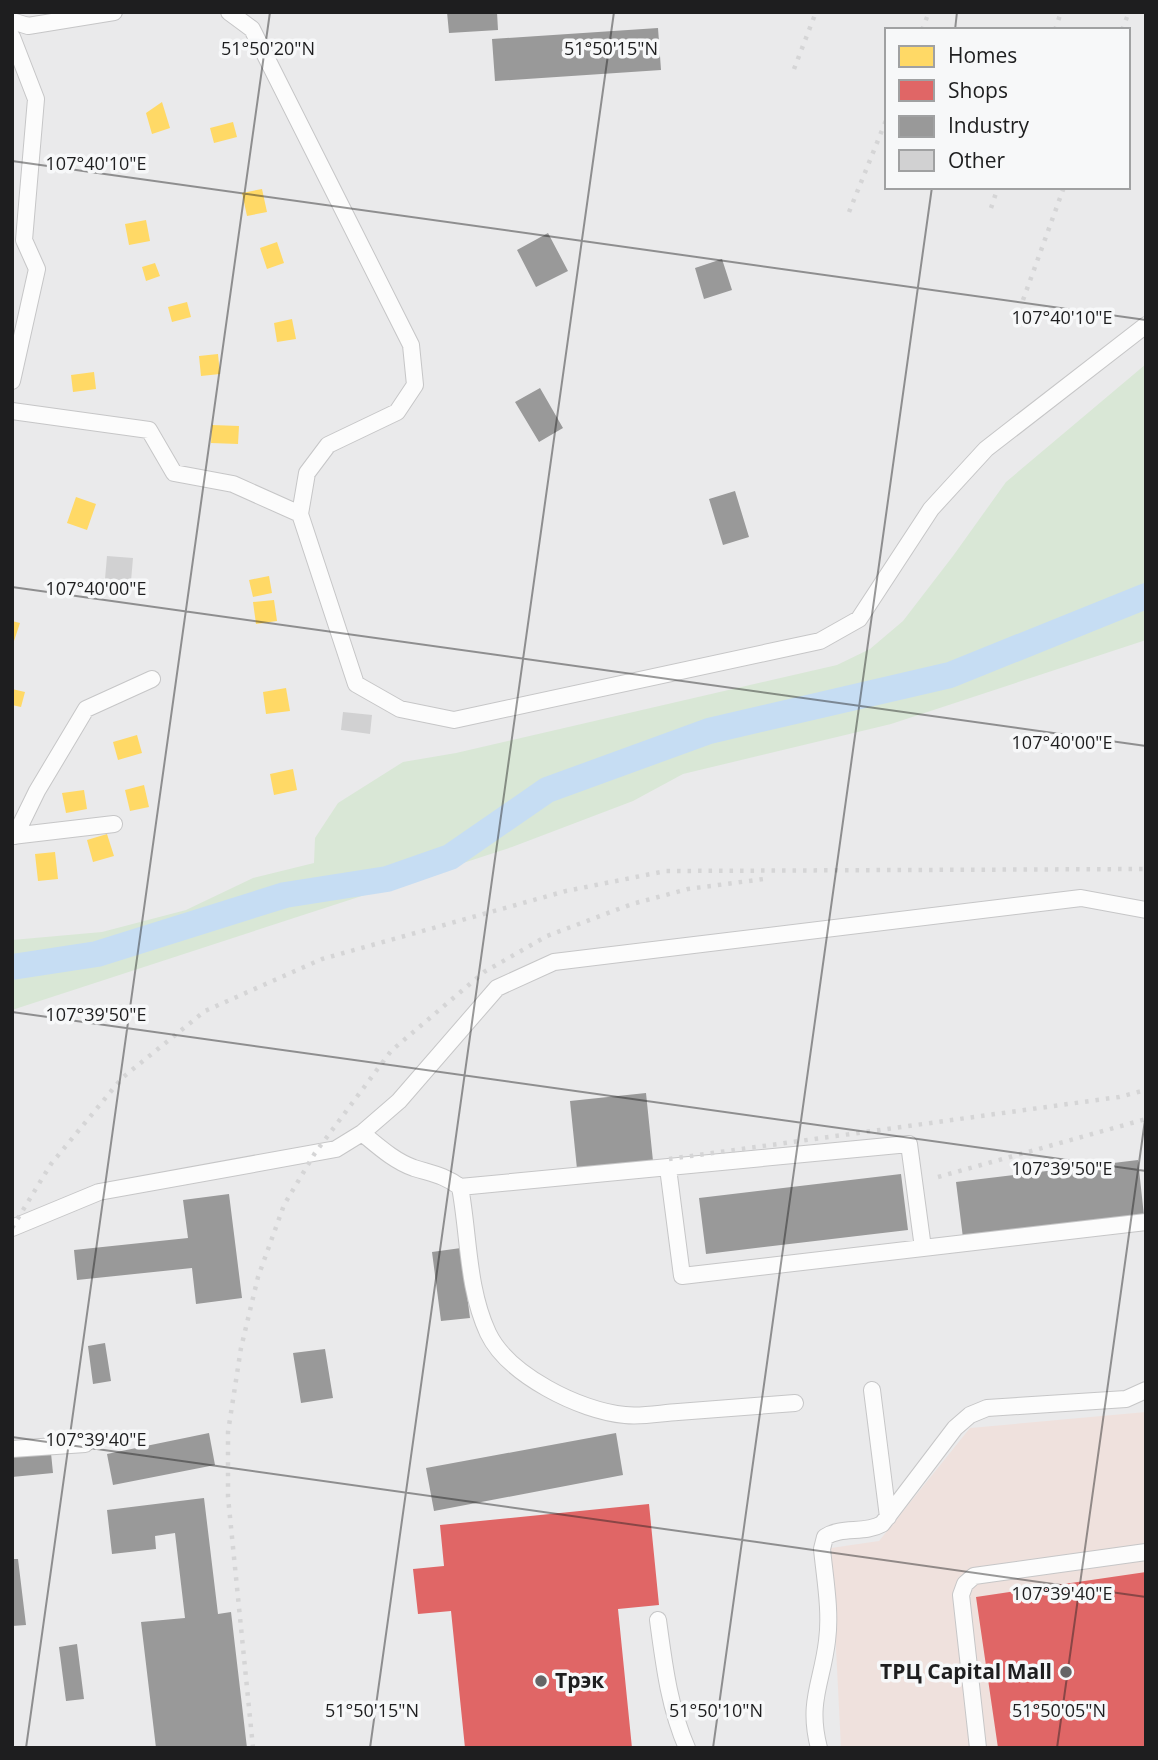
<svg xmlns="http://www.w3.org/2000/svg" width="1158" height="1760" viewBox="0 0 1158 1760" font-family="'Open Sans',sans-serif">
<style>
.commercial{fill:#efe1dd}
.green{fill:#d9e7d6}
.homes{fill:#ffd966}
.shops{fill:#e06666}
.industry{fill:#999}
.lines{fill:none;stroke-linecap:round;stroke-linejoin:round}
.river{stroke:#c6ddf3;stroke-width:26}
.building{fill:#d1d1d2}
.minor-casing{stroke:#c6c6c7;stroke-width:18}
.minor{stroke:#fcfcfc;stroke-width:16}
.rail{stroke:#d5d5d6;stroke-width:4.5;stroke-dasharray:3.5 7;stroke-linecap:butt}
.ticks{fill:none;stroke:#1e1e1f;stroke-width:2;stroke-opacity:0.45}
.poi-dot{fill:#656566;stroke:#f7f8f9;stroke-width:2.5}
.labels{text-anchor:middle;stroke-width:7;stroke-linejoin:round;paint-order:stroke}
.poi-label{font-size:21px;font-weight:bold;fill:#1e1e1f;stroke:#f7f8f9;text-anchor:end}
.ticks-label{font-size:18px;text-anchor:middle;fill:#1e1e1f;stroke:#f7f8f9;stroke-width:7;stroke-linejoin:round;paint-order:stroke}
</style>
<rect width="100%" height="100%" fill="#eaeaeb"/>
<path class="commercial" d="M1146 1412V1748H841L831 1548 879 1541 970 1428Z"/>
<path class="green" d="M1146 364V640L891 724 683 774 633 801 512 847 12 1010V940L102 932 186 910 253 878 314 863 315 838 338 803 403 762 456 753 837 665 870 649 903 621 953 556 1006 482Z"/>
<path class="homes" d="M162 102 170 128 152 134 146 113Z
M233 122 237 137 214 143 210 128Z
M262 189 267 212 247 216 242 193Z
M146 220 150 241 129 245 125 224Z
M277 242 284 263 267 269 260 248Z
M155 263 160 276 146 281 142 267Z
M187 302 191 317 172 322 168 307Z
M292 319 296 339 277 342 274 323Z
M218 354 220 374 201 376 199 356Z
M94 372 96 389 73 392 71 375Z
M212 425 239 426 238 444 211 443Z
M76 497 96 504 87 530 67 523Z
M269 576 272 593 253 597 249 580Z
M274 600 277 621 256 624 253 602Z
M12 621 20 623 13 644H12Z
M286 688 290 711 266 714 263 692Z
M12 689 25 692 21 707 12 705Z
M137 735 142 753 118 760 113 742Z
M293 769 297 790 274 795 270 774Z
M144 785 149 807 130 811 125 790Z
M84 790 87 809 66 813 62 793Z
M107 834 114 856 93 862 87 840Z
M55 852 58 879 38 881 35 854Z"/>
<path class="shops" d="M649 1504 659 1605 618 1609 632 1748H465L451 1611 418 1614 413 1569 444 1566 440 1525Z
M1146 1572V1748H998L976 1597Z"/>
<path class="industry" d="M447 12H497L498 30 449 33Z
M658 28 661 70 495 81 492 39Z
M548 233 568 271 536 287 517 250Z
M722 259 732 290 704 299 695 268Z
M540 388 563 428 539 442 515 402Z
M735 491 749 537 723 545 709 499Z
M646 1093 653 1161 577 1169 570 1101Z
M1138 1160 1144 1216 963 1238 956 1182Z
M901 1174 908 1230 706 1254 699 1198Z
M229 1194 242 1298 196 1304 192 1268 77 1280 74 1250 188 1238 183 1200Z
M461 1248 470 1318 441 1321 432 1252Z
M105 1343 111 1381 93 1384 88 1346Z
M325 1349 333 1398 301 1403 293 1353Z
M209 1433 215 1465 113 1485 107 1454Z
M616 1433 623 1475 434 1511 426 1468Z
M51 1453 53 1473 12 1477V1457Z
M204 1498 218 1614 231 1612 247 1748H156L141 1622 185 1618 175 1533 155 1536 156 1549 112 1554 107 1510Z
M12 1559H18L26 1625 12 1626Z
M77 1644 84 1699 66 1701 59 1647Z"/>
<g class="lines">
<path class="river" d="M12 967 97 954 285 895 387 879 450 857 547 790 709 731 950 675 1146 596"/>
</g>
<path class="building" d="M107 556 133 558 131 581 105 579Z
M343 712 372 715 370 734 341 730Z"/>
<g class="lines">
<g class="minor-casing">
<path id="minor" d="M229 12 252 29 411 345 415 385 397 412 328 445 307 473 300 514 356 684 400 709 454 720 820 641 859 619 931 509 986 449 1146 325
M12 21 28 26 114 12
M12 37 36 99 24 240 37 269 12 381
M12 411 149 430 174 473 233 484 300 514
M12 836 114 824
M15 836 37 791 86 709 152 679
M362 1133C378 1146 394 1161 414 1168 433 1174 444 1175 460 1187 469 1235 467 1288 488 1333 508 1375 580 1411 625 1415 642 1417 661 1413 678 1412 717 1409 756 1406 795 1403
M460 1187 909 1144 923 1248 682 1276 668 1168
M12 1228 99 1192 336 1149 362 1133 399 1101 497 988 554 962 1081 898 1146 910
M923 1248 1146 1222
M872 1390 888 1517
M12 1449 85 1444
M658 1620C664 1664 669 1707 687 1748
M819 1748C807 1702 822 1683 827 1641 831 1612 825 1579 822 1549L825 1537C842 1526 864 1534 882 1524L955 1428 970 1415 987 1408 1126 1399 1146 1390
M978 1748 961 1595 965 1584 974 1576 1146 1552"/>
</g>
<use href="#minor" class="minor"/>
<path class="rail" d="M922 30 929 12
M1055 30 1061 12
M1122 30 1129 12
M794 69 816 12
M991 208 998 187
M849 212 887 118
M1023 300 1064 187
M669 1159 1119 1097 1146 1090
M938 1177 1146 1119
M12 1228 51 1164 122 1078 205 1011 322 959 566 891 666 871 1146 869
M253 1748 228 1497V1432L241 1348 258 1277 284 1205 315 1153 391 1051 484 972 547 936 632 904 688 889 764 879"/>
</g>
<path class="ticks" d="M955 30 957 12M12 161 1146 320M12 587 1146 746M12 1012 1146 1171M12 1437 1146 1597M26 1748 270 12M370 1748 614 12M713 1748 932 187M1057 1748 1146 1113"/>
<g class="poi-dot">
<circle cx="1066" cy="1672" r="7"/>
<circle cx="541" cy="1681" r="7"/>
</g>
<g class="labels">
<g class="poi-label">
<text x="1052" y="1679">ТРЦ Capital Mall</text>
<text x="555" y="1688" text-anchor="start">Трэк</text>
</g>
</g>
<g class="ticks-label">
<text x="268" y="55">51°50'20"N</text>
<text x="611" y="55">51°50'15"N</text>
<text x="96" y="170">107°40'10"E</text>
<text x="1062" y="324">107°40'10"E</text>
<text x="96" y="595">107°40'00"E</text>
<text x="1062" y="749">107°40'00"E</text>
<text x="96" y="1021">107°39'50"E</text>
<text x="1062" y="1175">107°39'50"E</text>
<text x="96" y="1446">107°39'40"E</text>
<text x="1062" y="1600">107°39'40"E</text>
<text x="372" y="1717">51°50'15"N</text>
<text x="716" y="1717">51°50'10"N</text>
<text x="1059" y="1717">51°50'05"N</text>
</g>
<rect width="1158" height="1760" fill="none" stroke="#1e1e1f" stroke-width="28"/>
<rect x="885" y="28" width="245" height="161" fill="#f7f8f9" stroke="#a0a1a2" stroke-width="2"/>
<rect x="899" y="46" width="35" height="21" fill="#ffd966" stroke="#a0a1a2" stroke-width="2"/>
<text x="948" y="63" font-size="21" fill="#1e1e1f">Homes</text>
<rect x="899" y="80" width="35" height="21" fill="#e06666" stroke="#a0a1a2" stroke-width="2"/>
<text x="948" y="98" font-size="21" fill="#1e1e1f">Shops</text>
<rect x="899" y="116" width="35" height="21" fill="#999999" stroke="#a0a1a2" stroke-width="2"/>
<text x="948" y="133" font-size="21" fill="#1e1e1f">Industry</text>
<rect x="899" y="150" width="35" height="21" fill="#d1d1d2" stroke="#a0a1a2" stroke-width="2"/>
<text x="948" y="168" font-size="21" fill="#1e1e1f">Other</text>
</svg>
